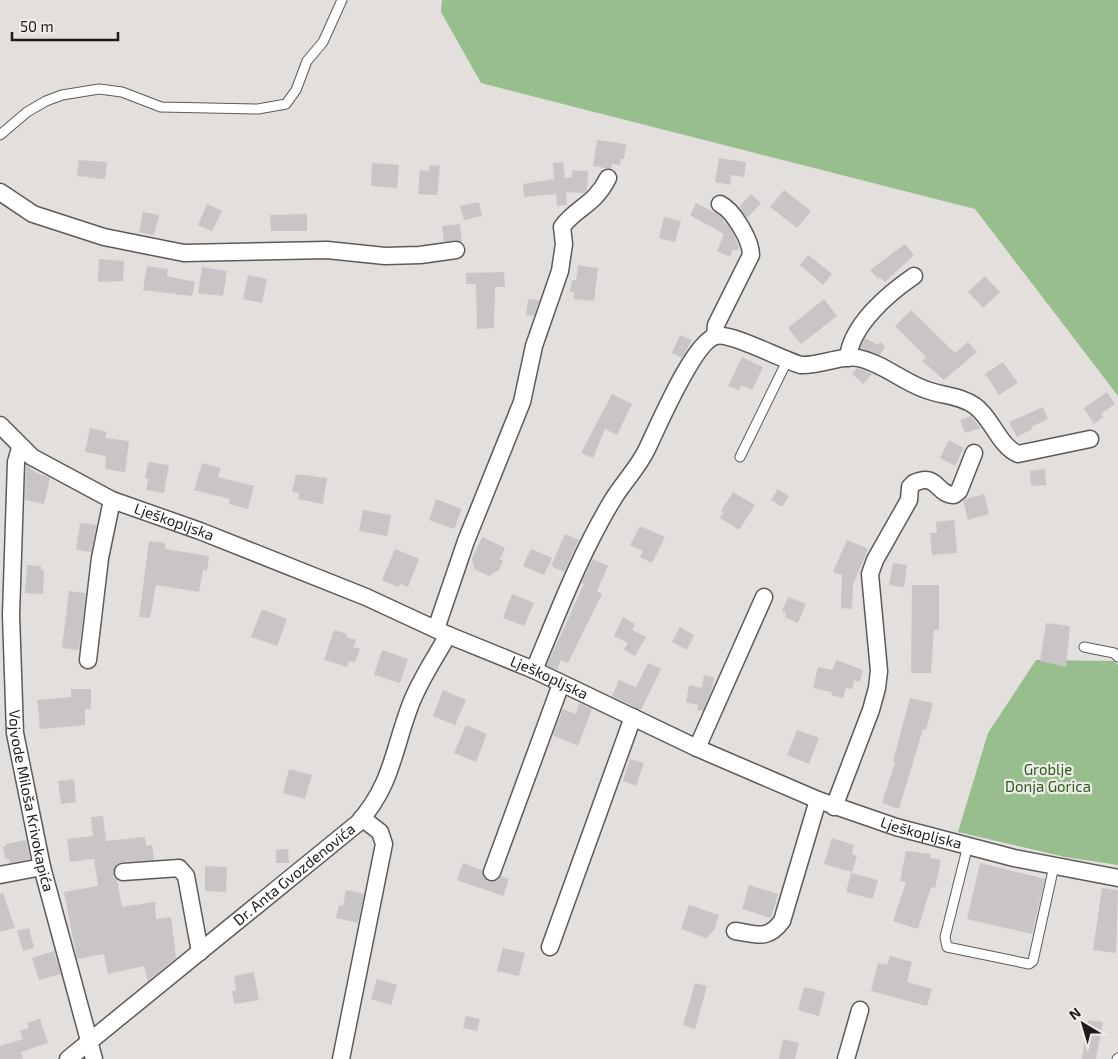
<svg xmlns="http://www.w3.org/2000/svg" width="1118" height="1059" viewBox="0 0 1118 1059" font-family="'Exo 2',sans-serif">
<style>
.green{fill:#99be8e}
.building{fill:#c9c5c6}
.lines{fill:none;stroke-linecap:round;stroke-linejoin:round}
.service-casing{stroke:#5d5b59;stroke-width:11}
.minor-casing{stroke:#5d5b59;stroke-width:19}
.service{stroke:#fff;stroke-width:9}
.minor{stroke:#fff;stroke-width:16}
.labels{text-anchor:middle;stroke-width:4.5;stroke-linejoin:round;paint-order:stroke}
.street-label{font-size:15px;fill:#1c1b1a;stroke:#efecea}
.park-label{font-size:15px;fill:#2a5d19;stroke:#efecea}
</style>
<rect width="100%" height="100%" fill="#e2dfdd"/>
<path class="green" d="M442 0H1118V396L975 209 481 83 441 12Z
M1036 660 1114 661 1118 665V865L1065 857 958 832 988 733Z"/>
<path class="building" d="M597 140 626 144 624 159H621L620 165 612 164 611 169 593 166Z
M719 158 746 162 744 177 731 175 730 185 715 182Z
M79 160 107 162 105 179 77 176Z
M563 162 565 178 572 177V170L588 171 587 190 584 193 566 192 567 205 557 206 556 194 524 197 523 184 554 179 553 163Z
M372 163 399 165 397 188 371 186Z
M430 165 440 166 437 195 418 194 420 170 429 171Z
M784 190 811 211 797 228 770 207Z
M751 194 761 203 747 218 739 207Z
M479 202 482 216 464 220 460 206Z
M696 203 719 215 724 220 723 225 725 222 732 231 739 247 737 251 733 249 730 257 717 251 724 234 690 215Z
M207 204 222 211 212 231 198 225Z
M143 212 159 215 154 235 139 232Z
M307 214V231H271L270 215Z
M664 217 681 221 675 242 659 238Z
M460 224 462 243 455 240 444 242 442 226Z
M905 244 914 255 885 282 880 277 878 279 870 270Z
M808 255 832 274 823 285 800 265Z
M99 259 124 261 123 281 98 282Z
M578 265 598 268 594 301 574 299V292H570L572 280H576Z
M147 266 168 269 167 276 195 282 192 296 143 290Z
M202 267 227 271 223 296 198 293Z
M504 272 505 287H495L494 328 477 329 476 284H466V273Z
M248 275 267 279 262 303 243 299Z
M985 276 1000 292 983 308 968 292Z
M528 299 539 300 534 316 526 315Z
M824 299 837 316 801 344 788 328Z
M911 310 955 353 968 342 977 352 944 380 922 361 926 357 895 326Z
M680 335 692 340 682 358 672 353Z
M865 338 878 345 880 342 885 346 880 355 860 348Z
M742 357 763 367 752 390 741 385 739 390 728 386Z
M1003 362 1018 383 999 395 985 374Z
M857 368 872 374 863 384 852 374Z
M1107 392 1115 404 1101 414 1103 417 1094 424 1084 408Z
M612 394 632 404 617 435 605 429 593 458 581 453Z
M1043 407 1048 419 1031 427 1032 429 1017 437 1009 422Z
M971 416 981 428 965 433 960 420Z
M90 428 107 432 105 438 129 441 125 472 105 469 106 456 85 452Z
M949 440 964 448 955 466 940 458Z
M148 462 169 465 164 493 146 490 148 479 145 478Z
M202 463 221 468 218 477 254 486 248 509 229 504 230 499 194 490Z
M26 465 35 472 50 478 44 504 25 500Z
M1045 469 1046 485 1031 486 1030 471Z
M296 474 327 478 323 504 298 499 299 493 292 492Z
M778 489 789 496 782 507 771 500Z
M733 492 755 505 739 530 720 518 724 512 721 511Z
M984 494 989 514 968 520 963 500Z
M436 499 462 509 454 529 429 520Z
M363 510 391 515 387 536 359 531Z
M954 520 957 553 932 555 930 533H937L936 522Z
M80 523 97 525 91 552 76 550Z
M640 526 665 537 652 563 640 557 643 551 630 545Z
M565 534 579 540 564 572 551 566Z
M482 537 505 548 500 559 503 561 499 570 489 576 474 569 472 559Z
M847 540 868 549 853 585 852 609 841 608 842 575 833 572Z
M149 541 165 543V549L209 556 207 571 203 570 199 592 156 585 150 618 139 617Z
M395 549 419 559 408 587 400 584 398 587 382 580Z
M531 549 552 558 544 575 523 566Z
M593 559 608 566 597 591 602 594 568 663 561 660 557 670 547 665 584 584 581 583Z
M893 563 907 565 904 587 889 585Z
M27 565 41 566V570H44L43 594 25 593Z
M912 585H939V630H934L931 673H911Z
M69 591 86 593 79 650 62 648Z
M512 594 534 603 524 626 503 618Z
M788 597 806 604 798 623 785 617 786 613 782 611Z
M262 609 287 619 277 646 251 637Z
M623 617 635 624 632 630 646 637 635 656 624 650 628 643 614 636Z
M1046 623 1070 626 1066 667 1040 661Z
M680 627 694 635 687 650 672 642Z
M334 630 347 634 346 637 356 640 353 647 360 649 355 662 349 661 347 667 324 660Z
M382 650 408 659 400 683 374 675Z
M836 660 863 670 860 682 854 680 852 689 846 688 843 698 831 695 832 692 813 688 818 667 833 670Z
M648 663 661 669 641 710 612 696 619 680 636 687Z
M704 675 714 677 712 690 703 711 697 710 698 705 686 702 689 685 702 688Z
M71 689H91V709H85V725L40 729 37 700 71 697Z
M443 690 466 700 455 725 433 716Z
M910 698 933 703 926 730 923 729 899 809 882 803 895 762 893 761Z
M579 703 592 709 578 746 553 735 563 709 576 714Z
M466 725 487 734 476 762 454 753Z
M797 730 819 738 809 764 787 755Z
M630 759 644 763 636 786 623 781Z
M289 769 312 775 305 799 283 793Z
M74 779 76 802 61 804 58 781Z
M103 816 106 841 145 837 146 846 152 845 154 860 122 862 117 864 113 872 117 880 122 907 155 902 156 919 171 917 176 958 148 981 144 966 108 974 104 954 77 959 76 954 64 892 98 886 94 859 70 862 67 839 93 836 91 817Z
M832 838 854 845 852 854 857 856 852 872 824 864Z
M26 840 30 859 10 863 9 859H5L3 847 7 846 6 844Z
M288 849 289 863H276V850Z
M906 851 931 854 930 858 941 860 935 888 931 887 918 929 893 921 906 882 900 881Z
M463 863 482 870 484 878 489 882 498 880 501 876 509 879 503 896 457 880Z
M980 863 1045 879 1032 934 967 919Z
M205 866 227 867 226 892 205 891Z
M851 873 878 880 873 899 846 892Z
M749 885 778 894 771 918 742 909Z
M1102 888 1118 890 1116 953 1093 950Z
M346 890 364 894 358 923 336 918 339 905 343 906Z
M3 893 15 928 0 932V894Z
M689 905 719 915 714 930 706 938 681 929Z
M29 928 34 948 23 951 17 931Z
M503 948 525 953 519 976 497 971Z
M54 951 61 974 39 980 32 958Z
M890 956 912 962 907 982 932 989 927 1006 871 991 878 963 887 965Z
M254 972 259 1000 234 1004 232 991 236 990 234 976Z
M377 979 397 985 391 1005 371 999Z
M695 983 707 986 695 1029 683 1025Z
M804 987 825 992 819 1016 798 1010Z
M466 1016 480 1019 477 1031 463 1028Z
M40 1019 48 1043 21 1052 23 1059H0V1046L23 1039 20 1031 29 1028 27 1023Z
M1088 1020 1103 1022 1096 1059H1082Z
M783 1039 799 1043 795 1059H779Z"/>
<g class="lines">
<g class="service-casing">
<path id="service" d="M0 135 27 112 46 101 62 95 99 89 122 92 161 107 258 109 286 104 296 90 307 61 323 42 342 0
M740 457 787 361
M1084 647 1114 653 1118 657
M968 845 945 937 947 947 1029 964 1033 961 1054 866
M1117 1059 1118 1058"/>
</g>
<g class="minor-casing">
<g id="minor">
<path d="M0 192 33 214 104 237 184 253 327 250 385 256 420 255 456 250"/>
<path d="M715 336 716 325 751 255C751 240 733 210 720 204"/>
<path d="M848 358C851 325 889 293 914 276"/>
<path id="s1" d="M0 425 32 457 112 500 200 531 366 597 448 635 534 670 697 748 818 800 896 827 1014 858 1118 878"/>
<path id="s2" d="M20 448 16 462 11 615 15 733 42 867 94 1059"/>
<path d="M436 629 466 541 522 402 534 346 560 271 564 244 562 227C576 207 594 206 608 178"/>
<path d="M88 660 100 558 112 500"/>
<path d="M534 670C558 613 580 554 612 501 622 484 637 469 646 451 658 427 693 342 716 336 731 332 782 360 801 365 820 366 840 355 858 358 882 363 902 381 924 389 941 396 960 395 975 406 992 418 999 446 1018 454L1090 439"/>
<path d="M697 748 764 597"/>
<path d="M834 807 871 710 877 688 879 671 870 574 875 560 909 500 910 487 914 483C938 472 936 495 954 495L959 491 974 453"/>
<path d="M123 872 179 868 186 876 200 952"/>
<path d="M492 872 561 684"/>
<path d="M0 875 42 867"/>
<path d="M735 931C757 934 767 941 782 921L818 800"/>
<path d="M550 947 633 717"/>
<path id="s3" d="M68 1059 358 823C392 785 393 751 410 706 419 681 435 658 448 635"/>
<path d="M341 1059 384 844 380 832 362 818"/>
<path d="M846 1059 860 1010"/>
</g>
</g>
<use href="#service" class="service"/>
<use href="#minor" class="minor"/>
</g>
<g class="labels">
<g class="street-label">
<text dy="5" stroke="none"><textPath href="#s1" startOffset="202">Lješkopljska</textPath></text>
<text dy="5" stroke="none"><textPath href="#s1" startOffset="608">Lješkopljska</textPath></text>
<text dy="5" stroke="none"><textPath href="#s2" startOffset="355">Vojvode Miloša Krivokapića</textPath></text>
<text dy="5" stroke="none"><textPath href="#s1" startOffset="1012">Lješkopljska</textPath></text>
<text dy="5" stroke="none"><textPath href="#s3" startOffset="292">Dr. Anta Gvozdenovića</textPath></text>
</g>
<g class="park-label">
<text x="1048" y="775">Groblje<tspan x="1048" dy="17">Donja Gorica</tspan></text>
</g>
</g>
<g transform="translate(1083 1024) rotate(322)" stroke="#efecea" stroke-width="4" paint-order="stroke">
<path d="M0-4L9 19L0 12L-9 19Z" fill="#1c1b1a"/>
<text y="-8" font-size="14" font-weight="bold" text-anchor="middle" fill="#1c1b1a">N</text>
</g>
<path d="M12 32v8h106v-8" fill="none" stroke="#1c1b1a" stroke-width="2.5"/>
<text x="20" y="32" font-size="15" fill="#1c1b1a" stroke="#efecea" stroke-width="4" paint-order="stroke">50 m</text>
</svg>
